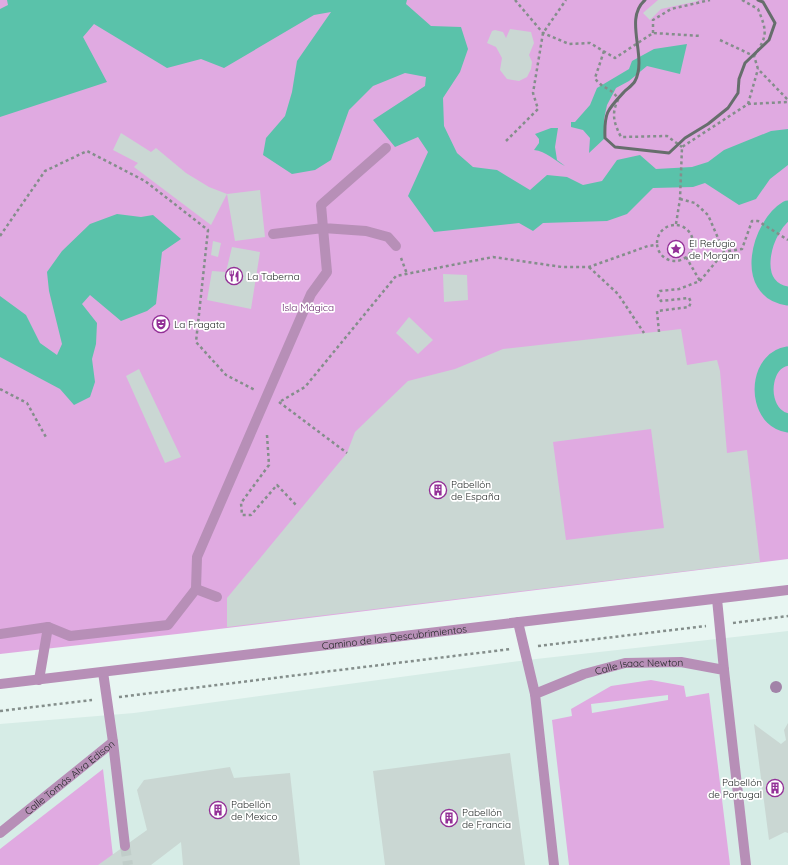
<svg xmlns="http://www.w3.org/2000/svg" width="788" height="865" viewBox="0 0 788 865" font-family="Quicksand,sans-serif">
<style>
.built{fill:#d6ece6}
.green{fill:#e0aae1;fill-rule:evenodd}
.water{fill:#5ac2aa}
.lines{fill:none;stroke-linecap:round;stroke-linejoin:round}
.canal{stroke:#5ac2aa;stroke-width:19}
.building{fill:#cad7d3;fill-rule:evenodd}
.minor-tunnel{stroke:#c0cdc9;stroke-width:10;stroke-dasharray:10 5;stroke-linecap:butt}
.path{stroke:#848e8b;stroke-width:2.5;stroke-dasharray:3 3;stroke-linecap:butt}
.minor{stroke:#b78fb7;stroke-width:10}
.rail{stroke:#666e6c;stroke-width:3}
.tree{fill:#a283a8}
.labels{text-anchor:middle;stroke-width:3.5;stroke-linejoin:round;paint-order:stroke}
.poi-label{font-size:10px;fill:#222726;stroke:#fff;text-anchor:start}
.park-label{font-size:10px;fill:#68256b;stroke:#fff}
.street-label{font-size:10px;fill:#222726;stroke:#fff}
</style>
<rect width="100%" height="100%" fill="#e8f6f2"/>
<path class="built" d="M788 631V865H0V724L134 713 527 660Z"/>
<path class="green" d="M0 0H788V559L186 633 0 654Z
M651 680 684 686 686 697 709 693 730 865H569L552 720 572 716 571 709 611 686ZM668 695V700L592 713 591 704Z
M103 769 114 865H0V849Z"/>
<path class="water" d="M7 0H407L406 4 431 26 461 27 468 49 460 72 443 98 444 126 457 153 473 167 497 170 530 190 547 175 567 177 583 185 602 181 617 160 640 155 656 169 692 167 708 162 724 150 771 131 788 129V165L770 179 756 199 739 205 705 183 693 187 653 188 627 214 607 221 543 223 533 231 519 223 434 232 408 196 428 152 418 137 395 147 373 120 425 86 426 77 405 73 373 86 349 110 331 160 315 170 292 174 263 155 266 138 285 116 292 92 297 61 331 12 314 15 224 68 201 59 167 68 94 24 83 37 107 82 0 117V9L8 5Z
M687 44 680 74 647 66 629 81 616 88 607 105 604 119 605 138 589 153 590 138 583 130 571 127V122H575L590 105 597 88 629 69 632 61 654 49Z
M551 128H558L555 147 557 160 565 166C555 161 546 151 534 150L539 143V139L535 134Z
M117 214 141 217 153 215 181 239 162 252 156 304 147 311 121 321 90 295 82 304 97 323 96 344 92 359 95 382 90 397 74 405 60 389 0 357V296L26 315 40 343 57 355 62 344 49 291 47 272 62 251 90 224Z"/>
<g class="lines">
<path class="canal" d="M788 210C761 226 744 290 788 296
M788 356C762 360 757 399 774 416 778 420 783 422 788 423"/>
</g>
<path class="building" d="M658 0H698V1L661 9 650 20 643 13Z
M510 29 531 32 534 43 529 55 532 62 531 69 527 77 519 81 507 79 500 70 502 58 496 47 487 43 492 31 495 30 503 32 506 38Z
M121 133 151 152 156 148 186 173 209 187 227 194 211 225 134 167 138 163 113 150Z
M260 190 265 237 235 241 227 194Z
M213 241 221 243 218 257 211 255Z
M232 247 260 252 251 309 207 300 212 271 226 272Z
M443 274 467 275 468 300 444 302Z
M409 317 433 340 418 354 396 333Z
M681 329 687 365 717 360 720 371 727 453 747 450 760 562 227 627V598L347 453 355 432 408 381 455 369 503 349ZM651 429 664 528 566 540 553 442Z
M139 369 181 457 165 463 126 376Z
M788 723V833L785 832 769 840 754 724 781 744 786 740 784 730Z
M510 753 525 865H385L373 771Z
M230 767 234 778 290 773 300 865H183L181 842 151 865H98L147 830 137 790 144 780Z"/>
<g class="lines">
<path class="minor-tunnel" d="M125 846 128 865"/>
<path class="path" d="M515 0 543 33 569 44 590 43 615 58 653 33 701 36
M742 0 758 9C767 31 768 36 754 56
M653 33V20L671 9 710 0
M720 40 754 56 758 69 788 100
M604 51 595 78C600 88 615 89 618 100 611 114 614 123 621 137L667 136 682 147
M748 104 758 69
M506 141 538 109 533 93 543 33 566 0
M680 199 695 203 708 215 724 252
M676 224 680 199 682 147 748 104 788 102
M657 243a18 18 0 1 1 36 0a18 18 0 1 1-36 0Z
M0 236 45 171 87 151 145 181 208 230 196 342 226 375 255 390
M686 257 700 281
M401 258 407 274
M589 267 618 294 644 333
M659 332 657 311 689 307 691 302 689 298 661 301 658 296 660 291 679 289 700 281 724 252 742 249 752 221H758L788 240
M0 389 27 403 47 439
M281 401 305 387 396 276 493 257 562 267H589L648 246 656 245
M279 402 347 453
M267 435 269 465 241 503 242 515H251L277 485 297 506
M733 623 788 616
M538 646 706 626
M119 697 511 649
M0 711 92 700"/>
<g class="minor">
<path d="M386 148 321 205 323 228 366 231 388 237 396 246"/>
<path d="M196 589 217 597"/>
<path d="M717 599 724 670"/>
<path d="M518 622 535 694"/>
<path d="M0 634 48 627 70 636 168 625 196 589 197 557 311 294 327 272 323 228 273 234"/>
<path d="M103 672 113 742 125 846"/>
<path d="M39 680 48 627"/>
<path id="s1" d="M0 684 788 590"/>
<path id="s2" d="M0 833 113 742"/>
<path id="s3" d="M554 865 535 694 584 674 625 663 681 662 724 670 746 865"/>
</g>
<path class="rail" d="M645 0C623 19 648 57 635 81 633 85 627 89 624 92 607 110 604 113 605 138L615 147 669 153 685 138 708 124 728 108 738 93 739 79 745 63 769 40 775 23 763 2 758 0"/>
</g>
<circle class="tree" cx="776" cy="687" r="6"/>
<defs>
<g id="sight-ring" transform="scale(0.9)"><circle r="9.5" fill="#fff" stroke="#933097" stroke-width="1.5"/><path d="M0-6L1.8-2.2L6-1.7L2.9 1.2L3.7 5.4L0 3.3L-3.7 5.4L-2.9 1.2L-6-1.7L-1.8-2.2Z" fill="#933097"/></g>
<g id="restaurant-ring" transform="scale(0.9)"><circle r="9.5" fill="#fff" stroke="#933097" stroke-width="1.5"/><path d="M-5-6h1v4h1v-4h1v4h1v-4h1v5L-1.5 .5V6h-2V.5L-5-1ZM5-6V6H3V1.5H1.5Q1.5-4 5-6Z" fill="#933097"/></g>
<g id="theatre-ring" transform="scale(0.9)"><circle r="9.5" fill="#fff" stroke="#933097" stroke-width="1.5"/><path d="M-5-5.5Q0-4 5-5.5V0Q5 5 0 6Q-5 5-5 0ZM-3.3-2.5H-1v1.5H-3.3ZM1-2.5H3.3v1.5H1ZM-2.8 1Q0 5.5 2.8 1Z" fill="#933097"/></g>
<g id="building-ring" transform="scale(0.9)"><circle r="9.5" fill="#fff" stroke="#933097" stroke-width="1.5"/><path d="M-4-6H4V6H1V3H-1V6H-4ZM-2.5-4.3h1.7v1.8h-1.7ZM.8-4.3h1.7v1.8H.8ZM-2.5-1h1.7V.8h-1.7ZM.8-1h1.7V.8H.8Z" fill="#933097"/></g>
</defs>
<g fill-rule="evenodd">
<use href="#sight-ring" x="676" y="249"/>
<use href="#restaurant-ring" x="234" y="276"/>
<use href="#theatre-ring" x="161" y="324"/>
<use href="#building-ring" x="438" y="490"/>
<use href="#building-ring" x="775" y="788"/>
<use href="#building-ring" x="218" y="810"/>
<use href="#building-ring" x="449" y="818"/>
</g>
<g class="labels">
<g class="poi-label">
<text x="689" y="247">El Refugio<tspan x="689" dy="12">de Morgan</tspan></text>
<text x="247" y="280">La Taberna</text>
<text x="174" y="328">La Fragata</text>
<text x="451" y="488">Pabellón<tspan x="451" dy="12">de España</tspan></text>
<text x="762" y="786" text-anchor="end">Pabellón<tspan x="762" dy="12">de Portugal</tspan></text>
<text x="231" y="808">Pabellón<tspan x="231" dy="12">de Mexico</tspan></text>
<text x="462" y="816">Pabellón<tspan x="462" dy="12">de Francia</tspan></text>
</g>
<g class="park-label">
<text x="308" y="311">Isla Mágica</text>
</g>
<g class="street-label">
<text dy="4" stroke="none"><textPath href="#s1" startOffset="397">Camino de los Descubrimientos</textPath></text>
<text dy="4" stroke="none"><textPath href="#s3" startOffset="281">Calle Isaac Newton</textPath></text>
<text dy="4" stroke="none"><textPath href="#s2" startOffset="89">Calle Tomás Alva Edison</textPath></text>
</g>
</g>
</svg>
